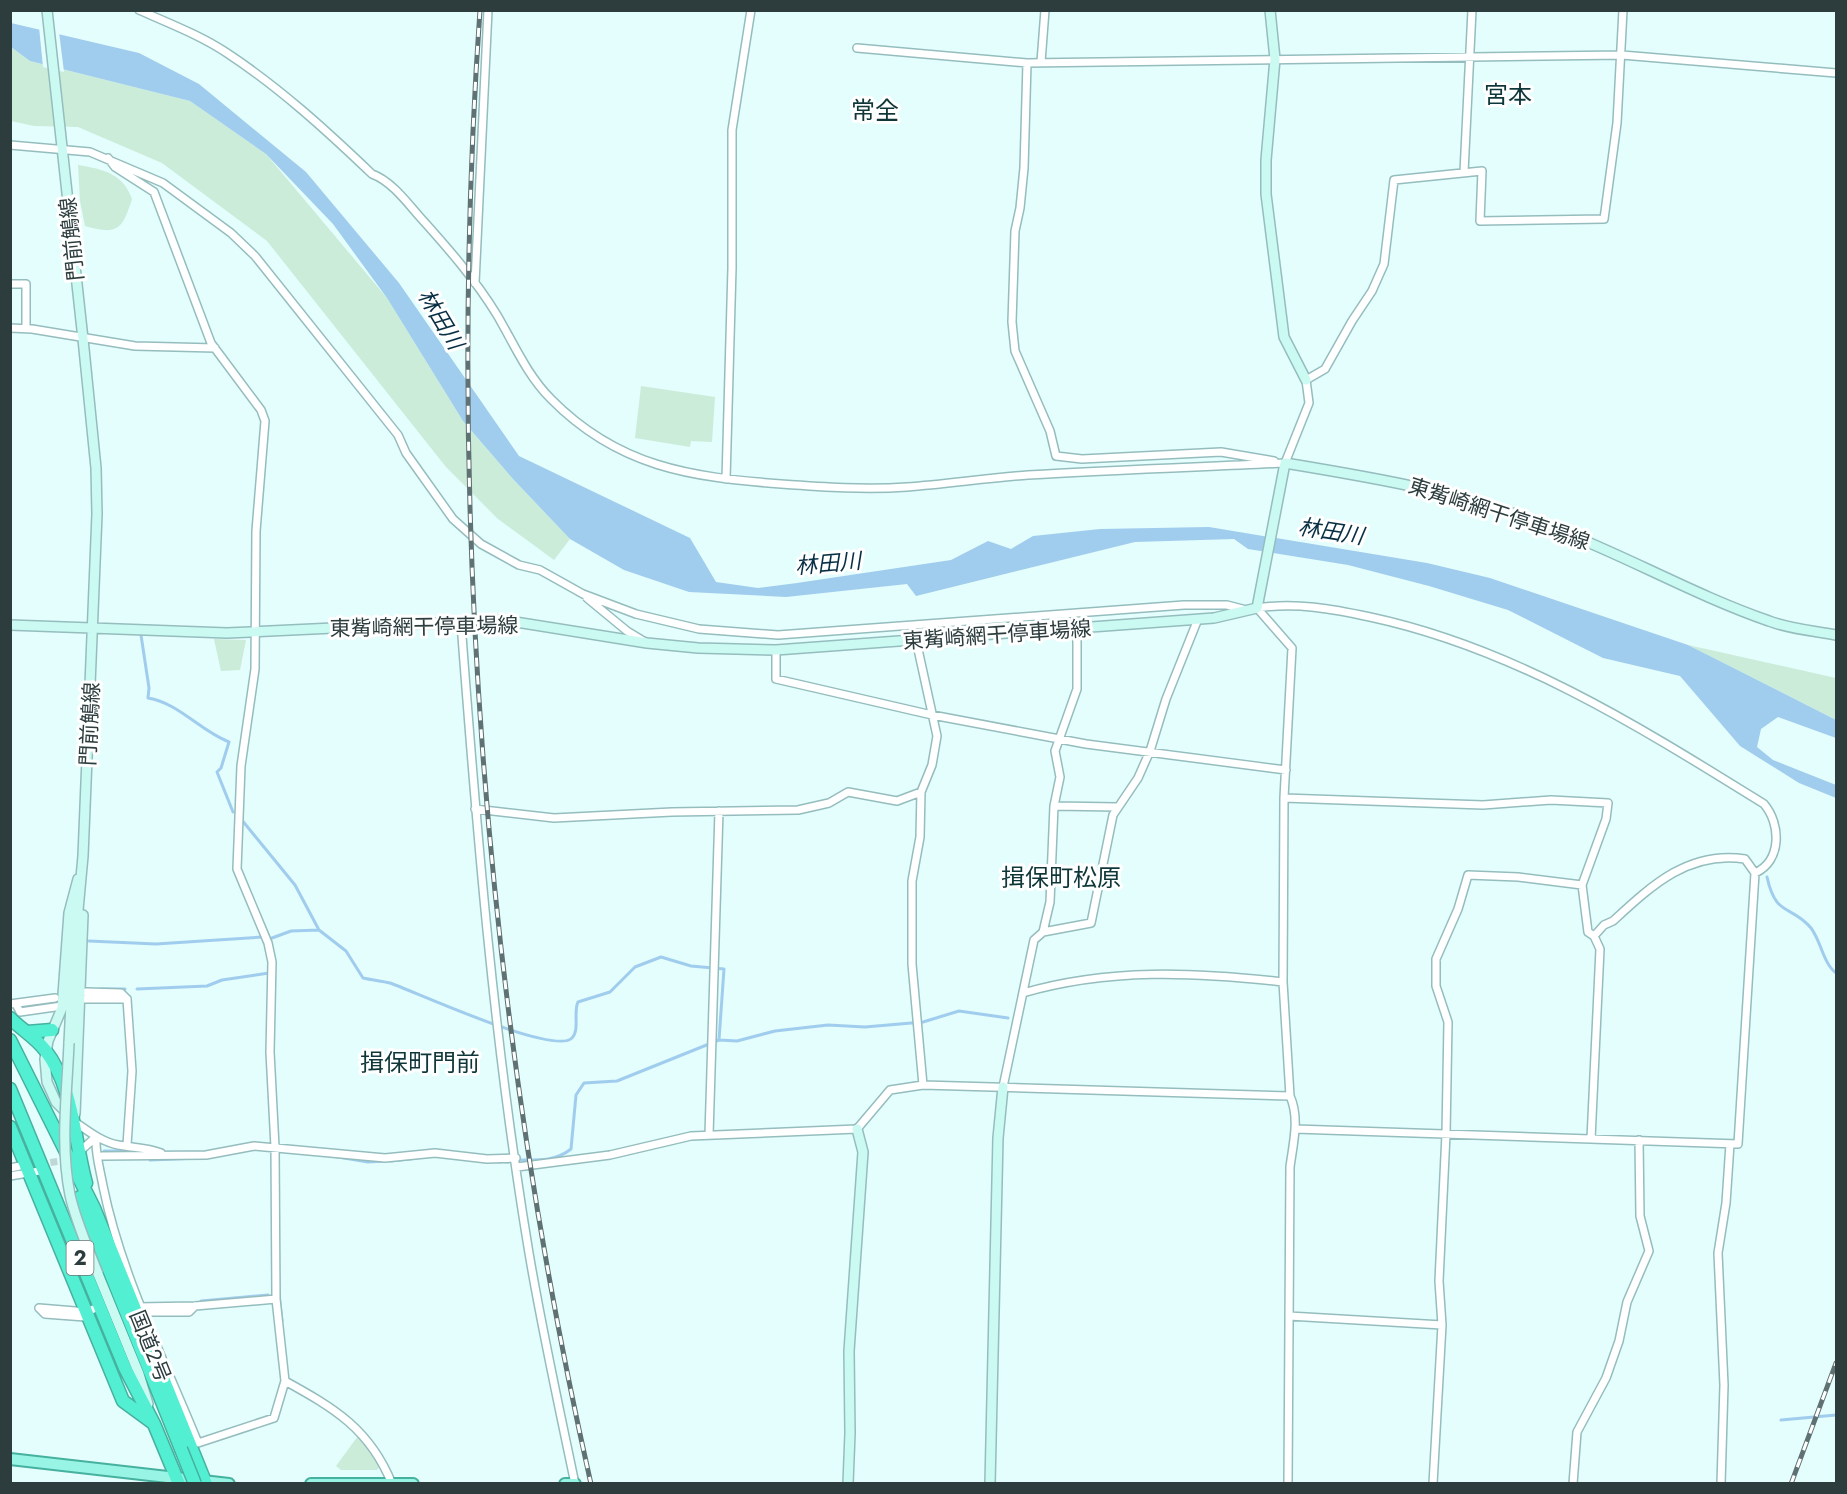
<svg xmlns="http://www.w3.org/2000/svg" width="1847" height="1494" viewBox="0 0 1847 1494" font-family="Jost,'Noto Sans JP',sans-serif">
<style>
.green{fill:#cbecd9}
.water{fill:#a0cded}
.pier{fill:#e4fdfd}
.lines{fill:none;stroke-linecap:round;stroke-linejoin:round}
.stream{stroke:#a0cded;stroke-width:3}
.street-tunnel{stroke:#bfd7d7;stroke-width:7;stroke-dasharray:7 3.5;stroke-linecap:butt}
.street-casing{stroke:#95bdbe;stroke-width:10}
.secondary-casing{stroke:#95bdbe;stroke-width:12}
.primary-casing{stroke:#46b19f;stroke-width:14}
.highway-casing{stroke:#46b19f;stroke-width:15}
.street{stroke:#fff;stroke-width:7}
.secondary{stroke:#cbfaf2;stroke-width:9}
.primary{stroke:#98f5e5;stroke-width:10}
.highway{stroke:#53efd3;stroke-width:12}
.rail-casing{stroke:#5f7172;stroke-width:5}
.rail{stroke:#fff;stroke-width:3;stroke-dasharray:9;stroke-linecap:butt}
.secondary-bridge-casing{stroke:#95bdbe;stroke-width:12;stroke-linecap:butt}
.highway-bridge-casing{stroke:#46b19f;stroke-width:15;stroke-linecap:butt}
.secondary-bridge{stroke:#cbfaf2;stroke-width:9}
.highway-bridge{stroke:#53efd3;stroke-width:12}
.labels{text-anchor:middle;stroke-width:6;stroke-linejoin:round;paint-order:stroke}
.shield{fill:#fff;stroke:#6c7778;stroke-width:1.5}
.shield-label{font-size:20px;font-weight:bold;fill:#2d3d3e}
.street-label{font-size:21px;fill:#2d3d3e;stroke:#fff}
.water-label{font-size:22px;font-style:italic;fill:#092f45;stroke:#fff}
.quarter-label{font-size:24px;fill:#0f3638;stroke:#fff}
</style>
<rect width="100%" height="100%" fill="#e4fdfd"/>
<path class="green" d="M11 47 30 61 190 101 266 154 387 298 463 421 513 479 570 539 554 560 498 519 446 467 267 241 162 163 78 127 34 126 11 121Z
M78 165C102 169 123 173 132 199 122 230 118 235 85 226L80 201Z
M641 386 715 397 712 442 691 441 690 447 635 438Z
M214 639 246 640 240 670 221 671Z
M1688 645 1836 678V720Z
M358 1436 381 1466 377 1470H341L336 1466Z"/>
<path class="water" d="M11 23 139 53 199 84 306 172 399 283 519 456 690 538 716 582 758 588 797 583 951 560 988 541 1011 549 1033 536 1100 529 1209 527 1427 563 1490 578 1688 645 1836 720V738L1778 717 1761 729 1757 747 1773 760 1836 785V798L1799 783 1740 746 1680 676 1603 658 1508 610 1429 586 1348 565 1248 549 1234 539 1135 542 916 596 907 584 786 597 689 592 624 570 570 539 513 479 463 421 387 298 333 224 266 154 190 101 30 61 11 47Z"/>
<path class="pier" d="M39 27 59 32 64 72 43 67Z"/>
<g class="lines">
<path class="stream" d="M141 635 149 688 148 698C179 703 200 731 229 742L221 768 217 772 233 812
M241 819 295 885 319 930
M1767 877C1776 918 1791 904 1811 928 1821 941 1823 963 1836 973
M272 938 291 931 319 930 346 951 363 978C372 980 381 981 390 983 416 992 554 1056 572 1038 580 1030 573 1012 578 1002L610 992 635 967 661 957 691 966 724 969 719 1040
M89 941 156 944 263 937
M100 989H125
M137 989 207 986 222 980 269 973V970
M104 1151H138
M332 1156 368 1162 385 1161
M150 1160 199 1158
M516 1160C536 1160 555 1162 571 1149L576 1095 584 1083 617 1081 719 1040 737 1041 775 1031 828 1025 865 1027 923 1022 959 1011 1008 1018
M391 1161 418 1158
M487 1161 501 1162
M279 1294 282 1321
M201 1301 268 1295
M1781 1420 1836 1415"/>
<path class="street-tunnel" d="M40 1164 68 1160"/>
<g class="street-casing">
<path id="street" d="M139 10C168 23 200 35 227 53 280 88 326 130 372 174 391 181 406 201 419 216 447 247 475 279 497 315 514 344 527 375 551 399 618 467 690 477 781 484 823 487 865 490 907 487 947 484 987 478 1028 475 1113 470 1199 467 1285 463
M857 48 1027 63 1622 55 1836 73
M1041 62 1045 10
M1027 63 1024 168 1020 208 1015 231 1012 322 1015 351 1050 431 1056 456 1082 459 1221 452 1274 461
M10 145 90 152 163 183 231 233 255 256 398 435 406 453 453 519 481 544 519 565 540 570 583 594 636 614 699 629 778 635 1184 605H1227L1246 610
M108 158 115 167 154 192 211 343 261 410 265 421 256 531 255 669 241 766 237 869 268 943 272 962 270 1052 275 1147 276 1299 285 1381C334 1408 370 1429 392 1484
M1464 172 1472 10
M475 283 488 10
M10 284H26V328
M10 328 32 329 135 346 215 348
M1285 463 1309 403 1306 380 1325 369 1352 321 1372 291 1384 264 1394 180 1482 171 1480 221 1604 219 1617 123 1623 10
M726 479 732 268V130L751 10
M587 598 627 631 645 642
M461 623C477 834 494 1044 529 1253 542 1330 559 1407 575 1484
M916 640 937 736 932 765 921 792 920 837 912 881V964L923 1085
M776 650V679L932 715 1086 744 1286 770
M1284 798 1483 805 1551 800 1608 803 1606 819 1582 885 1588 932 1594 936 1600 949 1591 1139
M1054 806 1117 807
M475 809 554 818 672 812 798 810 829 803 848 792 897 801 921 792
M1043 932 1091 923 1113 815 1138 778 1150 751 1166 699 1198 619
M86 992 121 993 127 999
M1023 993C1109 968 1194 972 1283 982
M79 999H127L132 1071 127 1145
M10 1004 55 998
M16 1004 20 1012 62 1006
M1003 1087 1034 940 1043 932 1050 902 1054 806 1060 777 1055 751 1077 689V629
M75 1122C88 1131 102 1142 118 1145 133 1148 146 1147 161 1153
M1295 1129 1738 1144 1755 873 1745 859C1689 850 1651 886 1613 921L1604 925 1594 936
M709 1135 719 811
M96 1137C95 1154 100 1169 103 1186 121 1275 164 1359 198 1443L274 1418 285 1381
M80 1151 96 1137
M102 1156 206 1155 254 1146 385 1158 435 1153 487 1159 516 1158
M517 1167 610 1155 691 1136 857 1129 890 1090 923 1085 1290 1096
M10 1168 20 1166
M10 1176 45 1170
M138 1307 195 1306 276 1299
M149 1312H189L195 1306
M1289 1316 1442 1325 1433 1484
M85 1317 45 1314 39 1308 87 1312 100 1306
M1442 1325 1439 1281 1446 1134 1448 1022 1436 986V959L1458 909 1468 875 1518 877 1582 885
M1288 1484 1290 1167C1293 1144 1300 1118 1290 1096L1283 982 1284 798 1292 648 1257 608C1296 602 1333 609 1370 617 1515 648 1640 727 1764 804 1781 824 1782 861 1755 873
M1573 1484 1577 1432 1606 1378 1619 1341 1627 1302 1649 1251 1640 1216 1639 1140
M1721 1484 1724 1385 1718 1253 1726 1203 1730 1144"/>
</g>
<g class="secondary-casing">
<path id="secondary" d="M47 10 83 339 96 468 97 514 83 856 73 964 69 1043
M1270 10 1275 59 1266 160V194L1284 337 1306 380
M10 625 227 633 503 620 647 643 698 648 776 650 1214 618 1257 608 1285 463C1376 478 1465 493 1551 527 1625 555 1694 595 1769 621 1790 629 1815 631 1836 635
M68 1114 56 1102 47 1082 45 1059 48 1041 62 1008 69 913 78 879
M75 1114 83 915
M98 1274 139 1374 148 1404
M848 1484 850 1433 849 1351 863 1152 857 1129
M990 1484 998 1138 1003 1087"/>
</g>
<g class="primary-casing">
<path id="primary" d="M10 1459 229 1484
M311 1484H413
M565 1484H575"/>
</g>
<g class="highway-casing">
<path id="highway" d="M10 1018C22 1030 35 1037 45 1050 74 1087 74 1140 86 1183
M27 1032 52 1030
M10 1040 94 1208 206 1484
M10 1089 125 1368 154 1424 179 1484
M10 1127 123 1401 153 1423
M80 1197 181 1449"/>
</g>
<use href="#street" class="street"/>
<use href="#secondary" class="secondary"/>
<use href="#primary" class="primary"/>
<use href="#highway" class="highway"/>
<g class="rail-casing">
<path id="rail" d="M480 10C446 495 484 1010 591 1484
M1791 1484 1836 1363"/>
</g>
<use href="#rail" class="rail"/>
<g class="secondary-bridge-casing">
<path id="secondary-bridge" d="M69 1043C67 1093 60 1146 70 1195 76 1222 88 1248 98 1274"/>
</g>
<g class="highway-bridge-casing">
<path id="highway-bridge" d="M181 1449 195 1484"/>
</g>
<use href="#secondary-bridge" class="secondary-bridge"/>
<use href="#highway-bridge" class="highway-bridge"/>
</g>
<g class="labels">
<rect class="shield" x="66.5" y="1241" width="27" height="34" rx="4.5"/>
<g class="shield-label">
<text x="80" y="1265">2</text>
</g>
<g class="street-label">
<text transform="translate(72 239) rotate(-96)" y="7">門前鵤線</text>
<text transform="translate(1499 514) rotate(18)" y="7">東觜崎網干停車場線</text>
<text transform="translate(424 627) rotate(-1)" y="7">東觜崎網干停車場線</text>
<text transform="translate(997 635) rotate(-4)" y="7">東觜崎網干停車場線</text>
<text transform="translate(90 724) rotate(-87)" y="7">門前鵤線</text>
<text transform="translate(150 1346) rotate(68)" y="7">国道2号</text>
</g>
<g class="water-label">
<text transform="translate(441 319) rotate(59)" y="8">林田川</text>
<text transform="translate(1331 531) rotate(9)" y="8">林田川</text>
<text transform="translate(828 563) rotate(-5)" y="8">林田川</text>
</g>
<g class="quarter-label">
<text x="1508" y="103">宮本</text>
<text x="875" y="119">常全</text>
<text x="1061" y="886">揖保町松原</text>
<text x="420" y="1071">揖保町門前</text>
</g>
</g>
<rect width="1847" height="1494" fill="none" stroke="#2d3d3e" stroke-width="24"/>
</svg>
